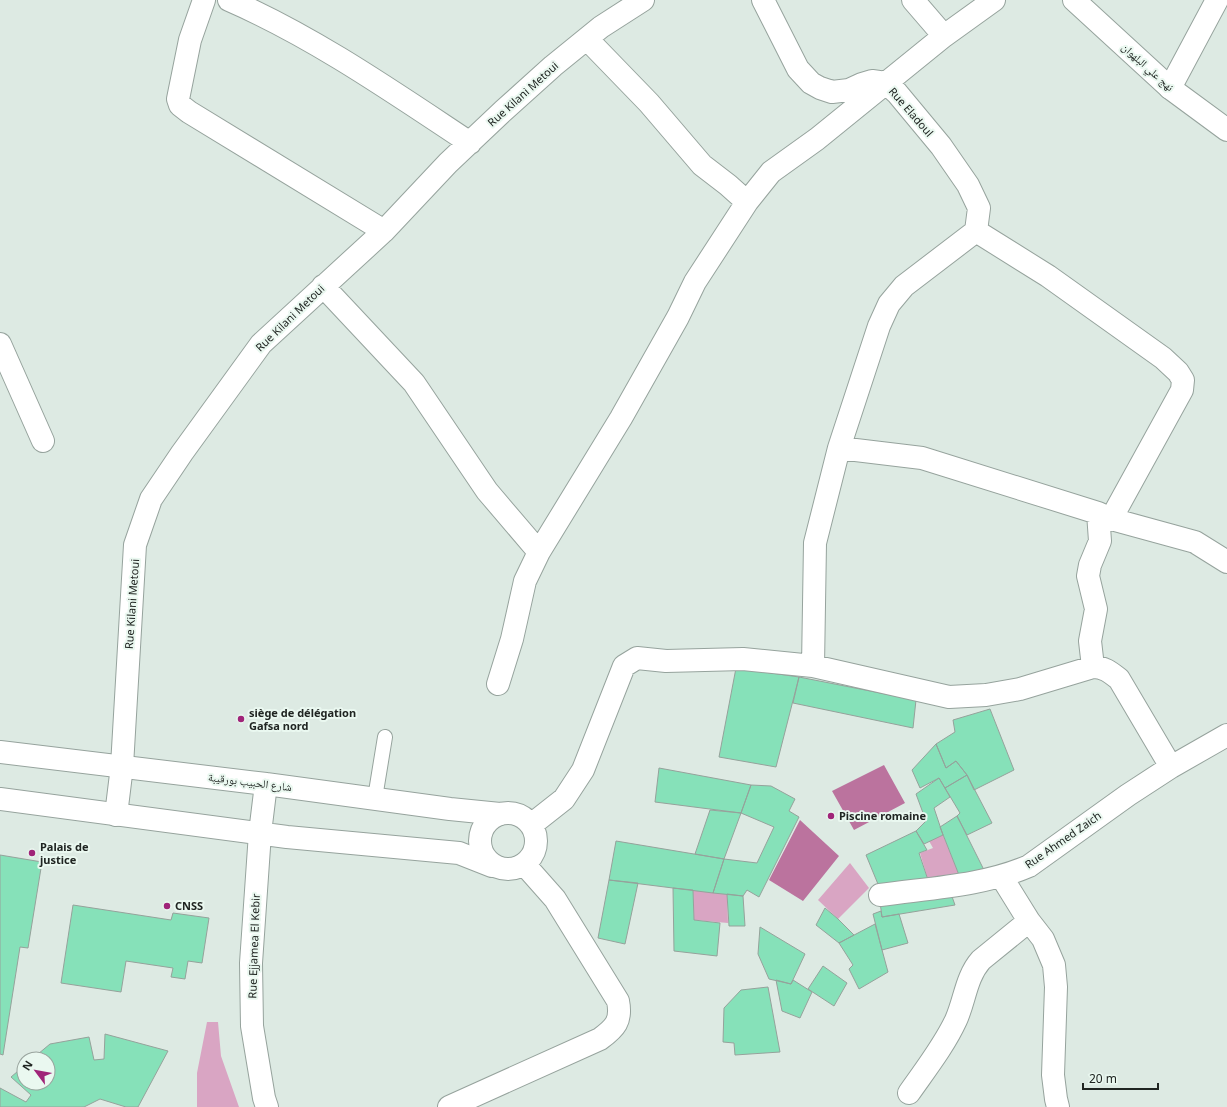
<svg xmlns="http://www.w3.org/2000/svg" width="1227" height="1107" viewBox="0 0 1227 1107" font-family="'Noto Sans','Noto Naskh Arabic',sans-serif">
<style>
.green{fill:#d9a5c3}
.water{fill:#bb739e}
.building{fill:#86e1b9;stroke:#95a29b}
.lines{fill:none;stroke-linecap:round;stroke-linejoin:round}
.service-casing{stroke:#96a39d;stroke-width:16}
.minor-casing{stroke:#96a39d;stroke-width:24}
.tertiary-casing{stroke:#96a39d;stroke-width:24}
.service{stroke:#fff;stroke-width:14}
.minor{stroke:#fff;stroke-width:22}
.tertiary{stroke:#fff;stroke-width:22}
.poi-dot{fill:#a02479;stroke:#eaf8f0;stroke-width:1.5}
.labels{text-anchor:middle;stroke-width:4;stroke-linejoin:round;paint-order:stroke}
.street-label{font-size:11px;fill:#202522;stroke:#eaf8f0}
.poi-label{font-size:11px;font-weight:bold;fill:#202522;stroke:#eaf8f0;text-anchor:start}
</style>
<rect width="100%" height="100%" fill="#ddeae3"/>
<path class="green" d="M943 835 959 875 928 880 920 853 933 848 929 841Z
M850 863 869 888 838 919 818 900Z
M693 890 727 894 728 923 694 920Z
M207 1022H218L221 1056 239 1107H197V1073Z"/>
<path class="water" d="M884 765 905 803 854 830 832 791Z
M800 820 839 856 803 901 769 880Z"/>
<path class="building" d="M736 668 799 677 776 767 719 757Z
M799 677 916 700 913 728 793 703Z
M990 709 1014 770 974 790 967 775 956 761 946 768 936 744 955 732 953 720Z
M936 744 946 768 956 761 967 775 945 788 939 778 920 788 912 770Z
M659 768 751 785 741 813 655 802Z
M967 775 992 823 967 835 957 816 960 813 945 788Z
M939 778 950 797 934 808 943 835 924 844 916 831 926 821 916 794Z
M751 785 771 786 795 799 789 811 799 817 759 897 747 890 743 896 713 893 724 859 757 863 774 827 741 813Z
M710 810 741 813 724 859 695 854Z
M957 816 984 870 959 875 940 827Z
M916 831 927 850 919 853 928 880 880 889 866 855Z
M616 841 724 859 713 893 609 880Z
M0 855 42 862 28 948 20 947 3 1055 0 1054Z
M609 880 638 883 625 944 598 938Z
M673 888 693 890 694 920 720 923 717 956 674 951Z
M950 891 955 905 882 917 880 902Z
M727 894 743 896 745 926H729Z
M73 905 171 920 173 913 209 918 202 963 188 961 185 979 171 977 173 968 126 961 121 992 61 983Z
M825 908 838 919 854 935 839 943 816 925Z
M881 911 882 917 899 914 908 943 882 950 873 914Z
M875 924 888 972 859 989 849 969 853 965 839 943Z
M760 927 805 954 791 984 769 979 758 954Z
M823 966 847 983 834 1006 808 989Z
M776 980 791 984 793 980 812 992 800 1018 782 1011Z
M768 987 780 1052 735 1055 734 1043 723 1042 724 1008 741 990Z
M105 1034 168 1051 138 1107H126L100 1099 84 1107H0V1088L26 1102 31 1095 11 1077 24 1066V1083H48V1059H32L50 1044 89 1037 94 1060 104 1059Z"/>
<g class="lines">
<g class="service-casing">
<path id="service" d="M375 798 385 737"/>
</g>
<g class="minor-casing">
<path id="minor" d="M204 0 190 40 178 99 180 105 189 112 384 231
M229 0C314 37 393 92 470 143
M763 0 798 69 811 83 820 88 832 92 849 90 862 84 872 81 886 83 897 93 941 146 968 185 979 208 976 231 904 286 889 304 879 326 839 448 922 458 1098 513 1111 519 1195 542 1227 562
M913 0 944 36
M587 39 649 103 702 165 728 185 747 202
M1170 88 1217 0
M976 231 1048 276 1163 358 1178 372 1183 380 1182 390 1111 519
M323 286 414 383 487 491 539 552
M0 344 43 441
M813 666 815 543 839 448
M1093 667 1090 641 1096 609 1088 576 1090 565 1100 541 1098 513
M498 684 512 639 525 581 539 552 621 418 678 317 695 282 747 202 771 172 817 139 944 36 994 0
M480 841a28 28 0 1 1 56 0a28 28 0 1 1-56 0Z
M116 815 122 766 135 545 151 499 182 453 261 344 384 231 448 163 503 111 553 66 601 27 643 0
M531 825 564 799 583 770 624 666 637 658 666 661 743 659 813 666 949 697 986 695 1020 689 1093 667C1104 667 1110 672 1119 679L1171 767
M1001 876 1029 921 1043 939 1054 965 1056 987 1053 1075 1056 1099 1058 1107
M880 895C929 888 983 886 1029 866L1128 795 1171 767 1227 735
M909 1093C925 1070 944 1046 956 1020 965 1000 966 977 981 960L1029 921
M449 1107 600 1039C615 1028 622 1021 618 1001L555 899 524 864"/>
</g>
<g class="tertiary-casing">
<path id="tertiary" d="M1074 0 1170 88 1227 130
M0 752 266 784 450 809 500 814
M266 784 260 833 251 963 252 1026 264 1098 267 1107
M0 799 287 837 459 853 492 866"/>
</g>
<use href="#service" class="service"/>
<use href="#minor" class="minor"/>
<use href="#tertiary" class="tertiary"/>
</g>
<g class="poi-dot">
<circle cx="241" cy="719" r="4"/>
<circle cx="831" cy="816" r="4"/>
<circle cx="32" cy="853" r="4"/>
<circle cx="167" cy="906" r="4"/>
</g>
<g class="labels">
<g class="street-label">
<text transform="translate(1148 67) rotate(42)" y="4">نهج علي البلهوان</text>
<text transform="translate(523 94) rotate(-42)" y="4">Rue Kilani Metoui</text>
<text transform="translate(911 112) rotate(49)" y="4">Rue Eladoul</text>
<text transform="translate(290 318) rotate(-44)" y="4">Rue Kilani Metoui</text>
<text transform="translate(132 604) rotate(-86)" y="4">Rue Kilani Metoui</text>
<text transform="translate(250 782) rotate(7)" y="4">شارع الحبيب بورقيبة</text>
<text transform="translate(1063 840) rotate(-35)" y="4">Rue Ahmed Zaich</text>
<text transform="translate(254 946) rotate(-88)" y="4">Rue Ejjamea El Kebir</text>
</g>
<g class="poi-label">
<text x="249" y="717">siège de délégation<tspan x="249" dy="13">Gafsa nord</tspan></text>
<text x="839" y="820">Piscine romaine</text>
<text x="40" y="851">Palais de<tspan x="40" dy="13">justice</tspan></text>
<text x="175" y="910">CNSS</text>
</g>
</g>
<g transform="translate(36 1071) rotate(302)"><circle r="19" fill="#eaf8f0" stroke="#99a49e"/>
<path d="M0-3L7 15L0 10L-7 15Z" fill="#a02479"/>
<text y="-6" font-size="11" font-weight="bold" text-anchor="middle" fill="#202522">N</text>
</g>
<path d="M1083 1083v6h75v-6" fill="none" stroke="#202522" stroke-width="2"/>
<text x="1089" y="1083" font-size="12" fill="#202522" stroke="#eaf8f0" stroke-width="3" paint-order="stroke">20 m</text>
</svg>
